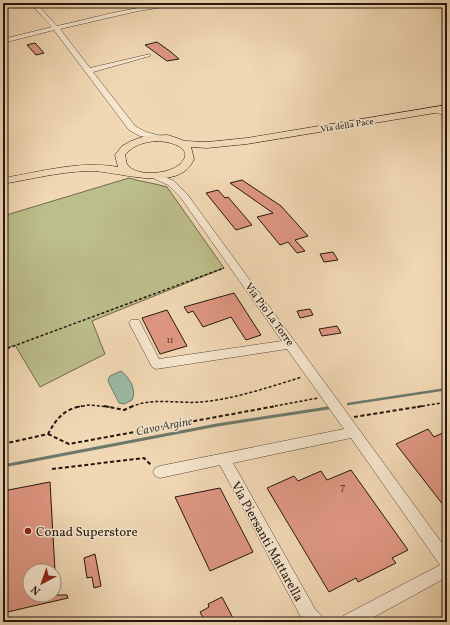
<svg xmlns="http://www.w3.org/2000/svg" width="450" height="625" viewBox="0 0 450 625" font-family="Vollkorn,serif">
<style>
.green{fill:#bcbe8b;stroke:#706a4d}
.water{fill:#9cbba7;stroke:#6c796a}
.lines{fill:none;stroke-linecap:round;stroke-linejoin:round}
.stream-far1{stroke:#6c796a;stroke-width:2.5}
.stream{stroke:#6c796a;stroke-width:3}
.building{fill:#df9782;stroke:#23160f}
.minor-casing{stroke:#564638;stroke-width:1}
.major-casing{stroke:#23160f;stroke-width:1}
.path-far1{stroke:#23160f;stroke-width:1.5;stroke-dasharray:3 2;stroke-linecap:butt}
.path{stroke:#23160f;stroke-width:2;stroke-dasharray:4 2.5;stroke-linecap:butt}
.minor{fill:#f6e6ce;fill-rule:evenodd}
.major{fill:#f1d8b4;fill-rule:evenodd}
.poi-dot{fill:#8f2418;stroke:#f6e6ce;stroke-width:1.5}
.labels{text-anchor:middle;stroke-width:3;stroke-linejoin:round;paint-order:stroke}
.far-street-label{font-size:9px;fill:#23160f;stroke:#f6e6ce}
.number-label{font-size:9px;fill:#52362c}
.street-label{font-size:11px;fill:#23160f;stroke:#f6e6ce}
.near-number-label{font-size:11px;fill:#52362c}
.water-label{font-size:12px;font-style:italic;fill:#4d5044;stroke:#f6e6ce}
.near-poi-label{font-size:13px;fill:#23160f;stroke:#f6e6ce;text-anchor:start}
.near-street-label{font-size:13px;fill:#23160f;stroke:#f6e6ce}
</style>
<rect width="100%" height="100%" fill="#f1d8b4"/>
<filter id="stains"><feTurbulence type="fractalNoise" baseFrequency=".005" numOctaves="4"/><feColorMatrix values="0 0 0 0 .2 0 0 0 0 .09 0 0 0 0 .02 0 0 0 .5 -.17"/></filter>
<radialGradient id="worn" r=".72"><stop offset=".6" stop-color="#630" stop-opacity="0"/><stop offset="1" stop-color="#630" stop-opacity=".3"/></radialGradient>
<path class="green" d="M129 178C142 182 154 183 167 187L224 268 92 321 105 354 40 387 15 345 3 349V216Z"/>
<path class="water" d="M121 371C129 377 137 390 132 400L124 404 119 403 108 381 110 376Z"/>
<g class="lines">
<path class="stream-far1" d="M348 404 447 389"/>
<path class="stream" d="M3 466 217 425 328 408"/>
</g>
<path class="building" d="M157 42 171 52 179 59 167 61 145 45Z
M35 43 44 53 36 55 27 45Z
M242 180 281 206 308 236 295 240 305 251 297 253 288 242 280 245 257 217 273 213 230 183Z
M218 190 225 198 228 197 252 225 236 230 206 193Z
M333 252 338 260 324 262 320 254Z
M234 293 261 335 246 340 231 317 203 327 193 311 188 313 184 307Z
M310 309 313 315 300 318 297 311Z
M167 310 187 346 160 354 142 318Z
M337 326 341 333 322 336 319 329Z
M428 429 434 437 447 431V510L396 444Z
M351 470 408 550 392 558 396 563 358 582 356 578 329 592 267 488 294 476 298 481 321 471 327 480Z
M50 482 55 571H30V595H67L68 598 3 613V491Z
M220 488 253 552 210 571 175 497Z
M95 554 101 586 94 588 92 577 87 578 84 558Z
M222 597 235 622H205L200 612 209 607 208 604Z"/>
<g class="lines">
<g class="minor-casing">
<path id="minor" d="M30 3H36L57 26C101 16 145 3 190 3L138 11 60 29 90 68 150 54V56L93 72 135 126 146 132 161 136V140L140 136 129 130 54 30 3 43V39L52 27Z
M436 108H442L447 112V117L436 112Z
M156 173 174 181 187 194 447 550V577L365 622H341L343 616 440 565 351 438 233 463 315 609 322 616 324 622 303 621 220 465 160 478 155 476 153 472 155 468 160 466 344 429 287 349 156 369 152 367 129 323 131 320H139L159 359 282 341 181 198 168 185 153 178 152 176Z"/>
</g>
<g class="major-casing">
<path id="major" d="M447 105V111L247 144 207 148 191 147 194 159C179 195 117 170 88 171 59 172 31 179 3 184V178C41 172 80 160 118 167L115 155 122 146 131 141 145 136 168 135 185 141 207 142 247 138ZM157 141C167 141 196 147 181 163 172 174 135 178 127 164 126 162 126 158 125 155 133 145 144 142 157 141Z"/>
</g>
<path class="path-far1" d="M3 350 224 268
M77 407 89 405 110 407
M131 407C152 397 178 404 201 402 235 399 269 387 302 377
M270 407 318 398
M417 407 447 402"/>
<path class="path" d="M104 406 124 410 133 406
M354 417 423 406
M48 434 69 444 276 406
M3 444 48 434C56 419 64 409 82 406
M52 469 144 458 152 466"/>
<use href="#minor" class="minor"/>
<use href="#major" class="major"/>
</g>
<circle class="poi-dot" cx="28" cy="531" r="4"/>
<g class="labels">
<g class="far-street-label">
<text transform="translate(347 125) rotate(-9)" y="3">Via della Pace</text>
</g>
<g class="number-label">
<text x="170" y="343">11</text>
</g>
<g class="street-label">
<text transform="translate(270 314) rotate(54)" y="4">Via Pio La Torre</text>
</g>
<g class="near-number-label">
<text x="343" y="490">7</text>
</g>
<g class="water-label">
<text transform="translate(164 426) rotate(-11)" y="4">Cavo Argine</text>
</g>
<g class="near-poi-label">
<text x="36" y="536">Conad Superstore</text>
</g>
<g class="near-street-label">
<text transform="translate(268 541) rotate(61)" y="5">Via Piersanti Mattarella</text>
</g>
</g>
<rect width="450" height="625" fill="none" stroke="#f1d8b4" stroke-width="16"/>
<rect x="4" y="4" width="442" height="617" fill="none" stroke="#23160f" stroke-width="2"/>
<rect x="8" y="8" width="434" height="609" fill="none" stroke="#23160f"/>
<g transform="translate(42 583) rotate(221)"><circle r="19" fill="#f6e6ce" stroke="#a29382"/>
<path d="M0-3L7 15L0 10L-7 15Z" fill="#8f2418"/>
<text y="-6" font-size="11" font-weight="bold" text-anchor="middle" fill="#23160f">N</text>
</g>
<rect width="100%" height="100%" filter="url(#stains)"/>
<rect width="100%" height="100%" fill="url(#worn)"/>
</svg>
